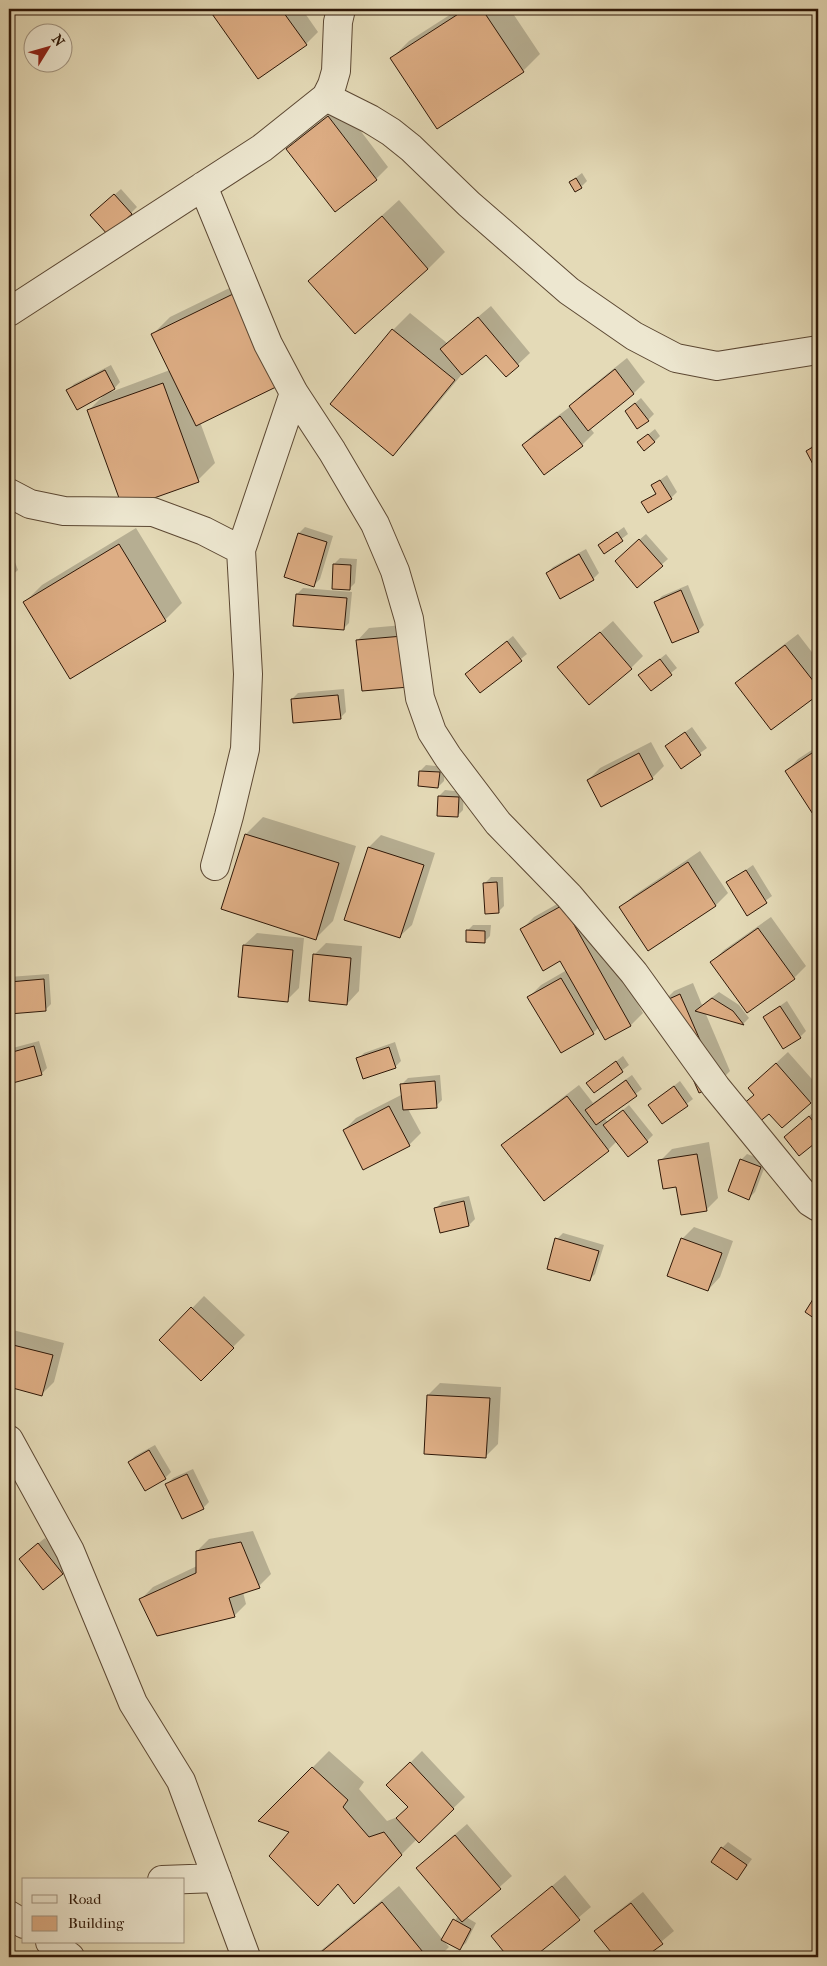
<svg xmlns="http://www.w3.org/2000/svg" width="827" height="1966" viewBox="0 0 827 1966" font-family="'IM FELL French Canon',serif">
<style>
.shadow{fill:#0003}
.building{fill:#ddad84;stroke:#2e1707}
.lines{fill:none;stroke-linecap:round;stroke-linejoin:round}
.minor-casing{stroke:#5c4833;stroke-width:30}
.minor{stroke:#ede7d0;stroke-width:28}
</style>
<rect width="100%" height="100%" fill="#e4dab7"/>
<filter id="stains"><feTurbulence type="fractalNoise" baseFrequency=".004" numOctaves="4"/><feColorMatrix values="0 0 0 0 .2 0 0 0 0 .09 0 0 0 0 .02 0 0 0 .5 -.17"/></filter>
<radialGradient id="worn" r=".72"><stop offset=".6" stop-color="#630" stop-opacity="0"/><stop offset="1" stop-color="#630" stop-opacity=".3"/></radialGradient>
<path class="shadow" d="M214 9H302L318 32 306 44 211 11Z
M459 9H510L540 54 523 71 392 58 409 41Z
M341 105 388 167 376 179 335 210 288 149 300 137Z
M582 173 587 181 581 187 570 182Z
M121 189 137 207 131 213 97 210Z
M399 200 445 252 428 269 310 281Z
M250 278 200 422 215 463 198 480 88 411 105 394 68 390 74 384 111 365 120 382 111 392 170 370 153 334 170 317Z
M491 306 530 353 506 376 487 353 463 373 410 437 393 454V330L410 313 447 343Z
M627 358 645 382 633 394 590 428 594 433 582 445H523L535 433 571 406 582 394Z
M641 398 654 414 648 420 626 411Z
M655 429 660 436 654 442H639Z
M818 440V472L807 451Z
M667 475 677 492 671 498 649 512 643 502 657 492 653 485Z
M305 527 333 536 320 579 314 585 285 576 299 533Z
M624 527 628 534 604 552 599 545Z
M136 528 182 603 165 620 25 602 42 585Z
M646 534 668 559 637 586 622 555Z
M9 547 18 570 9 578Z
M586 549 599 573 593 579 547 573 553 567Z
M340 558 357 559 355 583 349 589 333 588 334 564Z
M688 585 704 625 698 631 656 602 662 596Z
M303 588 352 592 349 623 343 629 297 594Z
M613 621 643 656 631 668H559Z
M415 624 420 673 357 641 369 628Z
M798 634 818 660V693L771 729 737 683 749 671Z
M513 636 527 654 481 691 473 668Z
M666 654 677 668 651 689 640 675Z
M344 689 346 712 340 718 292 699 298 693Z
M692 727 707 748 681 767 666 746Z
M651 742 664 766 652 778 588 780 600 768Z
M818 746V819L786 772 798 759Z
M426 765 445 767 444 781 438 787 420 771Z
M445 790 464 792 463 810 457 816 439 796Z
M263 817 356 846 333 921 316 938 223 908 246 834Z
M381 835 435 853 412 925 399 937 346 919 369 847Z
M700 851 728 893 716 905 649 950 621 908 633 896Z
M753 865 772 896 747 914 727 883Z
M491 877H503L504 906 498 912 485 883Z
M575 894 643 1013 631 1025 606 1038 599 1027 593 1033 529 997 541 985 567 970 561 959 522 929 534 917Z
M771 917 806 966 794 978 712 962 724 950Z
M473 925H491L490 936 484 942 467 931Z
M257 933 304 938 299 988 287 1000 244 945Z
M326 943 362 946 359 991 347 1004 314 955Z
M49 974 51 1004 45 1010 9 1013V977Z
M693 983 702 1005 719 992 739 1005 749 1018 743 1024 705 1012 730 1071 718 1083 662 1003 674 991Z
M787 1001 806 1031 800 1037 764 1017Z
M39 1041 47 1068 41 1074 9 1083V1049Z
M395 1042 401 1061 395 1067 358 1059 364 1053Z
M788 1052 818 1086V1094L810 1102 755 1094 749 1088Z
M623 1056 629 1065 594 1092 588 1083Z
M440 1075 442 1100 436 1106 408 1109 421 1133 409 1145 344 1130 356 1118 403 1094 402 1084 408 1078Z
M632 1075 642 1089 604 1118 608 1122 629 1105 653 1135 647 1141H617L608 1150 503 1145 515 1134 579 1085 593 1103Z
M680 1081 693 1099 662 1123 650 1105Z
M818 1108V1148L814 1142 786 1137Z
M709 1142 718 1198 706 1210 677 1186 660 1161 672 1149Z
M747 1154 767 1161 755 1192 749 1198 741 1160Z
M469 1196 475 1219 469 1225 436 1208 442 1202Z
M694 1227 733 1241 720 1277 708 1290 682 1239Z
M563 1233 604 1245 595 1274 589 1280 557 1239Z
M204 1296 245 1335 201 1379 161 1340Z
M9 1329 64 1343 54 1382 42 1394 9 1386Z
M440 1383 501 1387 498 1444 486 1456 428 1395Z
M155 1445 171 1472 165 1478 129 1462 135 1456Z
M193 1469 209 1502 203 1508 167 1484 173 1478Z
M253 1531 271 1574 259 1586 243 1592 246 1604 234 1616 141 1599 153 1587 197 1566V1551L209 1539Z
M45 1538 68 1567 44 1588 26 1553Z
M329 1751 364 1782 359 1789 387 1821 400 1816 409 1807 388 1785 422 1751 465 1797 419 1841 417 1839 354 1902 339 1882 291 1832 260 1820Z
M467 1824 512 1876 466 1917 476 1923 466 1943 460 1948 443 1940 449 1947 439 1957H313L399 1886 443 1940 458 1916 430 1856Z
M728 1842 752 1859 737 1879 722 1848Z
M565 1875 591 1907 532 1957H510L493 1936Z
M643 1892 674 1931 643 1957H616L596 1931 608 1919Z
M9 1951 15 1957H9Z"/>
<path class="building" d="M213 9H281L307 45 258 79 210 11Z
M466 9H482L524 72 437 129 390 58Z
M328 116 377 180 335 212 286 149Z
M576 178 582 188 575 192 569 182Z
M114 194 132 214 108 235 90 215Z
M382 216 428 269 355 334 308 281Z
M233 294 278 386 196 426 151 334Z
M478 317 519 366 506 377 486 355 462 375 440 349Z
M392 329 455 380 393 456 330 404Z
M615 369 634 394 588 431 569 406Z
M105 370 115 389 77 410 66 390Z
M163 383 199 482 123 509 87 410Z
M635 403 649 421 637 429 625 411Z
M560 416 583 446 544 475 522 445Z
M648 434 655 442 644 451 637 442Z
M818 444V474L806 451Z
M660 480 672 499 648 513 641 502 656 494 651 485Z
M617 532 623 541 604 554 598 545Z
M298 533 327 542 314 587 284 577Z
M639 539 663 566 637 588 615 561Z
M119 544 166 621 70 679 23 602Z
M579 554 594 580 560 599 546 573Z
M333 564 351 565 350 590 332 589Z
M681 590 699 632 672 643 654 602Z
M296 594 347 598 344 630 293 626Z
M600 632 632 669 589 705 557 667Z
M403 636 409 687 362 691 356 640Z
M507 641 522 661 480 693 465 674Z
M785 645 818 687V695L771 730 735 683Z
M660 659 672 675 651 691 638 675Z
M338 695 341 719 293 723 291 699Z
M685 732 701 755 681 769 665 746Z
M818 749V822L785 771Z
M639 753 653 779 601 807 587 780Z
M419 771 440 772 438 788 418 786Z
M438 796 459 797 458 817 437 816Z
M245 834 339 863 316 940 221 909Z
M368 847 424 865 400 938 344 920Z
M688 862 716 906 648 951 619 907Z
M746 870 767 903 747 916 726 882Z
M497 882 499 913 485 914 483 883Z
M563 905 631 1026 605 1040 560 961 543 971 520 929Z
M758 928 795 979 747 1013 710 962Z
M466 930 485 931V943L466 942Z
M243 945 293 950 288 1002 238 997Z
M313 954 351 958 347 1005 309 1001Z
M561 978 594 1034 561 1053 527 997Z
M44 979 46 1011 9 1014V982Z
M680 994 719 1084 699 1093 660 1003Z
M712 998 733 1011 744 1025 695 1011Z
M780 1006 801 1038 783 1049 763 1017Z
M34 1046 42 1075 9 1084V1053Z
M389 1047 396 1068 363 1079 356 1058Z
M616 1061 623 1072 594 1093 586 1083Z
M776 1063 811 1103 782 1128 769 1114 758 1123 742 1105 754 1095 748 1088Z
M626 1080 637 1096 596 1125 585 1110Z
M435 1081 437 1108 403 1110 400 1084Z
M674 1086 688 1106 662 1124 648 1105Z
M567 1096 609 1151 544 1201 501 1145Z
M389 1106 410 1146 363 1170 343 1130Z
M623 1110 648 1142 628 1157 603 1125Z
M809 1116 818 1128V1150L814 1144 799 1156 784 1137Z
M697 1154 707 1211 681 1215 676 1187 663 1189 658 1160Z
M740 1159 761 1167 749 1200 728 1191Z
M464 1201 469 1226 440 1233 434 1208Z
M555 1238 599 1251 590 1281 547 1269Z
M681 1238 722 1253 708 1291 667 1276Z
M818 1291V1321L805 1312Z
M191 1307 234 1348 201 1381 159 1340Z
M9 1344 53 1355 42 1396 9 1387Z
M427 1395 490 1398 486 1458 424 1454Z
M149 1450 166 1479 145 1491 128 1462Z
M187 1474 204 1509 182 1519 165 1484Z
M241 1542 260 1588 229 1598 235 1617 157 1636 139 1599 196 1573V1551Z
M38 1543 63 1574 43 1590 19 1559Z
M410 1762 454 1809 419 1843 396 1818 408 1807 386 1785Z
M312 1767 348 1800 343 1807 369 1837 384 1832 402 1855 354 1904 338 1884 318 1906 269 1856 289 1832 258 1821Z
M455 1835 501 1889 462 1922 416 1868Z
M721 1847 747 1865 737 1880 711 1862Z
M552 1886 580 1920 534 1957H508L491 1936Z
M382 1902 427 1957H315Z
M631 1903 663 1944 645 1957H615L594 1931Z
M453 1919 471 1929 460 1950 441 1940Z"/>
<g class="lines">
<g class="minor-casing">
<path id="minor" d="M326 97 370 119 391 132 411 148 469 204 569 291 634 336 676 358 717 366 818 350
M203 186 268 344 294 393 332 451 375 524 395 571 409 619 420 698 432 732 448 757 498 823 569 896 634 973 716 1087 810 1202 818 1207
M9 312 262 148 326 97 332 85 336 71 338 22 341 9
M9 493 30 504 64 511 153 512 204 531 241 550
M215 866 229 816 245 749 248 674 241 550 294 393
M9 1440 70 1551 133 1703 181 1781 246 1957
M162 1880 217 1878
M9 1915 24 1924
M50 1942 70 1957"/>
</g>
<use href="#minor" class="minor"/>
</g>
<rect width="827" height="1966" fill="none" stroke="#e4dab7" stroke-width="30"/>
<rect x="10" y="10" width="807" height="1946" fill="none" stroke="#2e1707" stroke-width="2.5"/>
<rect x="15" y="15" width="797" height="1936" fill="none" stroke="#2e1707"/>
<rect x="22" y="1878" width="162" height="65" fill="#ede7d0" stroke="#a19480"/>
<rect x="32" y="1895" width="25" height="8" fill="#ede7d0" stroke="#a19480"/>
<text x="68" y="1904" font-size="15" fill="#2e1707">Road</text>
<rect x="32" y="1916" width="25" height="15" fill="#ddad84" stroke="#a19480"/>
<text x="68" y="1928" font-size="15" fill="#2e1707">Building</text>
<g transform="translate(48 48) rotate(53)"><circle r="24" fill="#ede7d0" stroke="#a19480"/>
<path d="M0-4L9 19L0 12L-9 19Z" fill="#8f2418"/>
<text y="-8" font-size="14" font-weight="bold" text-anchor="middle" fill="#2e1707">N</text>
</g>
<rect width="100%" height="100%" filter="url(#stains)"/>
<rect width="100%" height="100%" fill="url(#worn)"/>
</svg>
